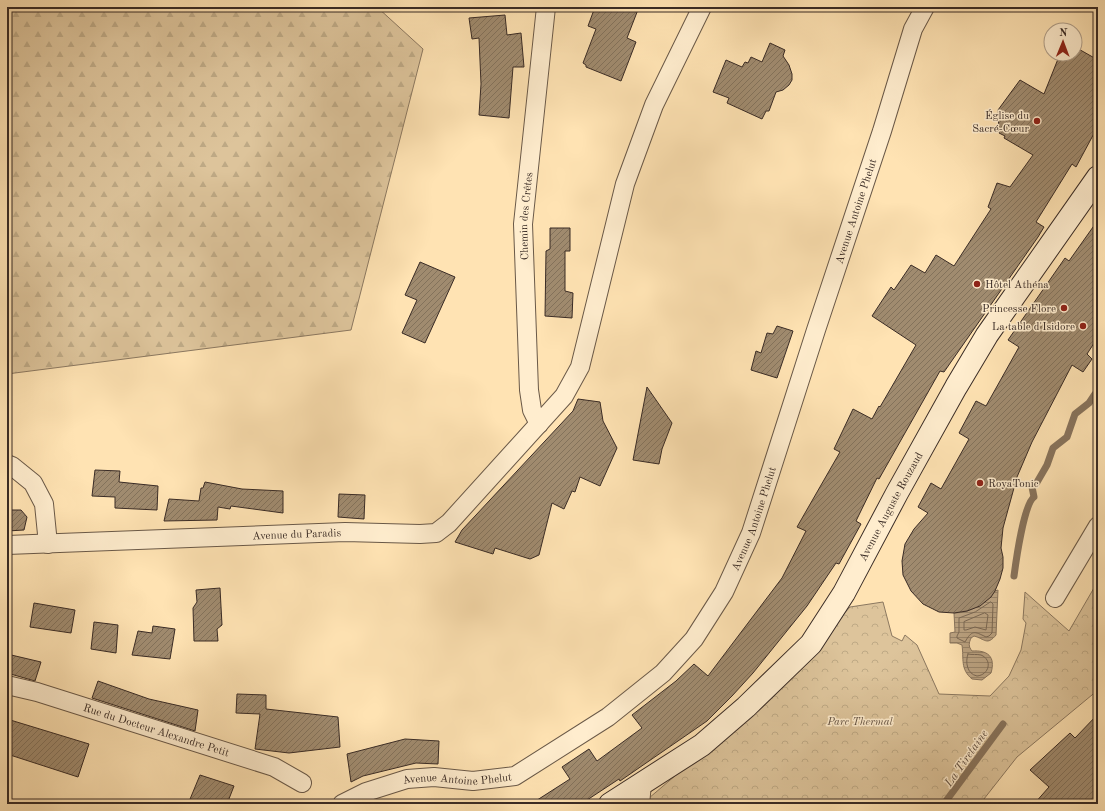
<svg xmlns="http://www.w3.org/2000/svg" width="1105" height="811" viewBox="0 0 1105 811" font-family="'Old Standard TT',serif">
<style>
.forest{fill:url(#forest-firs);stroke:#8b7860}
.park{fill:url(#park-crowns);stroke:#8b7860}
.water{fill:url(#water-rules);stroke:#88745d}
.lines{fill:none;stroke-linecap:round;stroke-linejoin:round}
.shore{stroke:#7a6854;stroke-width:1}
.stream{stroke:#88745d;stroke-width:7}
.building{fill:url(#building-hatch);stroke:#392b25}
.street-casing{stroke:#6a5948;stroke-width:20}
.secondary-casing{stroke:#392b25;stroke-width:24}
.street{stroke:#ffedce;stroke-width:18}
.secondary{stroke:#ffedce;stroke-width:22}
.poi-dot{fill:#8f2418;stroke:#ffedce;stroke-width:1.5}
.labels{text-anchor:middle;stroke-width:3;stroke-linejoin:round;paint-order:stroke}
.poi-label{font-size:11px;fill:#392b25;stroke:#ffedce;text-anchor:end}
.street-label{font-size:11px;fill:#392b25;stroke:#ffedce}
.park-label{font-size:11px;font-style:italic;fill:#625142;stroke:#ffedce}
.water-label{font-size:12px;font-style:italic;fill:#604f41;stroke:#ffedce}
</style>
<defs>
<pattern id="forest-firs" width="22" height="20" patternUnits="userSpaceOnUse"><rect width="22" height="20" fill="#ddc49b"/><path d="M5 1l3.5 6h-7zM16 11l3.5 6h-7z" fill="#bea985"/></pattern>
<pattern id="park-crowns" width="20" height="18" patternUnits="userSpaceOnUse"><rect width="20" height="18" fill="#ddc49b"/><path d="M2 6a3 3 0 1 1 6 0M12 15a3 3 0 1 1 6 0" fill="none" stroke="#bea985"/></pattern>
<pattern id="water-rules" width="6" height="5" patternUnits="userSpaceOnUse"><rect width="6" height="5" fill="#bca483"/><path d="M0 2.5h6" fill="none" stroke="#9a866b"/></pattern>
<pattern id="building-hatch" width="6" height="6" patternUnits="userSpaceOnUse"><rect width="6" height="6" fill="#a08b6f"/><path d="M-1 1l2-2M0 6l6-6M5 7l2-2" fill="none" stroke="#83725b"/></pattern>
</defs>
<rect width="100%" height="100%" fill="#ffe3b3"/>
<filter id="stains"><feTurbulence type="fractalNoise" baseFrequency=".005" numOctaves="4"/><feColorMatrix values="0 0 0 0 .2 0 0 0 0 .09 0 0 0 0 .02 0 0 0 .5 -.17"/></filter>
<radialGradient id="worn" r=".72"><stop offset=".6" stop-color="#630" stop-opacity="0"/><stop offset="1" stop-color="#630" stop-opacity=".3"/></radialGradient>
<path class="forest" d="M7 7H377L423 49 351 330 7 374Z"/>
<path class="park" d="M1098 581V690L1017 757 980 804H642L770 695 850 607 883 602 892 636 902 641 905 635 917 645 939 694 990 696 1009 676 1021 650 1026 623 1023 619 1025 592 1069 631Z"/>
<path class="water" d="M998 590 996 635C987 646 985 639 974 636L971 638C969 643 968 646 972 651 987 650 996 656 991 673L982 680 972 679C960 669 964 659 962 645L957 643H950V633L955 632 954 613C972 613 983 603 995 591Z"/>
<g class="lines">
<path class="shore" d="M991 602 993 604 992 633 989 636 986 637C974 631 972 630 965 642L957 638V636L959 632V618L975 612Z
M985 613 988 615 986 630 975 627 966 630H964V622Z
M968 654C972 655 977 654 981 655 993 660 989 675 977 676 967 674 965 662 968 654Z"/>
<path class="stream" d="M1014 576C1016 561 1024 504 1034 497L1032 487 1036 484 1047 465 1053 448 1067 437 1075 414 1089 403 1095 394
M946 804V801L1003 724"/>
</g>
<path class="building" d="M595 7H639L627 38 636 42 621 81 586 67V65L583 63 596 29 588 26Z
M505 15 507 35 521 33 524 67H513L509 118 479 115 481 84 479 38 472 39 469 18Z
M770 43 785 50 783 56 789 65 792 74V80L789 85 783 90 776 92 769 111H766L762 119 727 103 729 98 713 92 726 60 742 67 745 62 748 63 751 57 762 62Z
M1075 47 1098 60V126L1076 167 1072 164 1036 222 1044 227 1038 237 944 372 940 371 879 479 877 478 856 521 861 524 839 564 836 563 807 606 753 673 732 696 707 721 620 781 619 779 581 804H531L570 779 562 767 589 749 597 761 642 728 632 715 676 681 694 664 708 676 782 578 806 531 797 527 840 452 834 449 853 409 872 419 879 406 880 407 916 345 872 316 891 287 894 290 911 265 925 273 936 255 954 266 991 209 988 207 997 183 1010 187 1033 155 1004 138 1005 136 999 133 998 110 1020 80 1044 94 1060 54H1075Z
M1098 220V337L1087 354 1092 359 1083 372 1072 365 1032 442 1017 477 1003 528 1001 548 1003 557V568L1000 579 995 591 991 597 980 606 967 611 954 613 939 612 923 604 911 591 903 575 902 561 905 544 914 529 928 513 918 507 931 483 941 489 969 439 959 433 976 401 986 406 1019 347 1008 340 1065 258 1069 261Z
M550 228H570V251H565V291L573 293 572 318 545 316 546 251 550 249Z
M420 262 455 277 425 343 402 333 417 300 405 295Z
M777 326 793 331 777 378 751 370 756 351 761 353 767 333 773 334Z
M647 387 672 423 662 449 659 464 633 460Z
M578 399 600 402 603 421 617 448 600 486 580 477 575 492 572 491 564 509 552 503 539 555 530 559 495 548 493 554 455 542 462 530 573 411Z
M95 470 120 471 119 482 158 486 157 510 115 508V497L92 496Z
M205 482 242 489 283 491V513L231 506 230 509 218 507 217 520 164 521 169 499 199 501 201 488H203Z
M339 494 365 495 364 519 338 517Z
M7 510H21L27 517 24 530 7 531Z
M220 588 222 625 217 629 218 641H194L193 608 197 602 196 590Z
M34 603 75 610 71 633 30 627Z
M94 622 118 625 116 653 91 649Z
M153 626 175 629 170 659 132 655 138 631 152 633Z
M7 654 41 662 35 681 7 673Z
M98 681 149 699 198 710 195 731 92 698Z
M237 694 266 695V709L338 717 340 747 289 753 255 749 260 714 236 713Z
M1098 714V804H1034L1049 787 1030 770 1070 733 1075 738Z
M7 719 89 744 78 777 7 754Z
M405 739 439 741 438 764 416 763 363 776 351 782 347 754Z
M200 775 234 786 227 804H188Z"/>
<g class="lines">
<g class="street-casing">
<g id="street">
<path id="s1" d="M539 424 532 410 529 390 523 224 546 7"/>
<path d="M7 464 12 466 33 483 44 504 48 544"/>
<path id="s2" d="M7 545 345 532 420 534 436 533 449 523 564 396 580 367 625 184 654 105 702 7"/>
<path d="M1055 598 1098 526"/>
<path id="s3" d="M7 685 37 692 274 767 302 783"/>
<path id="s4" d="M342 804 366 792 407 779 434 777 473 781 515 776 608 717 663 673 694 639 724 592 751 533 816 330 882 131 913 29 925 7"/>
<path d="M640 804 642 784"/>
</g>
</g>
<g class="secondary-casing">
<g id="secondary">
<path id="s5" d="M610 804 702 745 746 707 811 644 844 593 897 493 956 387 987 335 1098 177"/>
</g>
</g>
<use href="#street" class="street"/>
<use href="#secondary" class="secondary"/>
</g>
<g class="poi-dot">
<circle cx="1037" cy="121" r="4"/>
<circle cx="977" cy="284" r="4"/>
<circle cx="1064" cy="308" r="4"/>
<circle cx="1083" cy="326" r="4"/>
<circle cx="980" cy="483" r="4"/>
</g>
<g class="labels">
<g class="poi-label">
<text x="1029" y="119">Église du<tspan x="1029" dy="13">Sacré-Cœur</tspan></text>
<text x="985" y="288" text-anchor="start">Hôtel Athéna</text>
<text x="1056" y="312">Princesse Flore</text>
<text x="1075" y="330">La table d'Isidore</text>
<text x="988" y="487" text-anchor="start">RoyaTonic</text>
</g>
<g class="street-label">
<text dy="4" stroke="none"><textPath href="#s4" startOffset="864">Avenue Antoine Phelut</textPath></text>
<text dy="4" stroke="none"><textPath href="#s1" startOffset="210">Chemin des Crêtes</textPath></text>
<text dy="4" stroke="none"><textPath href="#s5" startOffset="417">Avenue Auguste Rouzaud</textPath></text>
<text dy="4" stroke="none"><textPath href="#s4" startOffset="540">Avenue Antoine Phelut</textPath></text>
<text dy="4" stroke="none"><textPath href="#s2" startOffset="290">Avenue du Paradis</textPath></text>
<text dy="4" stroke="none"><textPath href="#s3" startOffset="156">Rue du Docteur Alexandre Petit</textPath></text>
<text dy="4" stroke="none"><textPath href="#s4" startOffset="120">Avenue Antoine Phelut</textPath></text>
</g>
<g class="park-label">
<text x="860" y="725">Parc Thermal</text>
</g>
<g class="water-label">
<text transform="translate(966 758) rotate(-55)" y="4">La Tiretaine</text>
</g>
</g>
<rect width="1105" height="811" fill="none" stroke="#ffe3b3" stroke-width="24"/>
<rect x="8" y="8" width="1089" height="795" fill="none" stroke="#392b25" stroke-width="2"/>
<rect x="12" y="12" width="1081" height="787" fill="none" stroke="#392b25"/>
<g transform="translate(1063 42) rotate(1)"><circle r="19" fill="#ffedce" stroke="#b09f8a"/>
<path d="M0-3L7 15L0 10L-7 15Z" fill="#8f2418"/>
<text y="-6" font-size="11" font-weight="bold" text-anchor="middle" fill="#392b25">N</text>
</g>
<rect width="100%" height="100%" filter="url(#stains)"/>
<rect width="100%" height="100%" fill="url(#worn)"/>
</svg>
